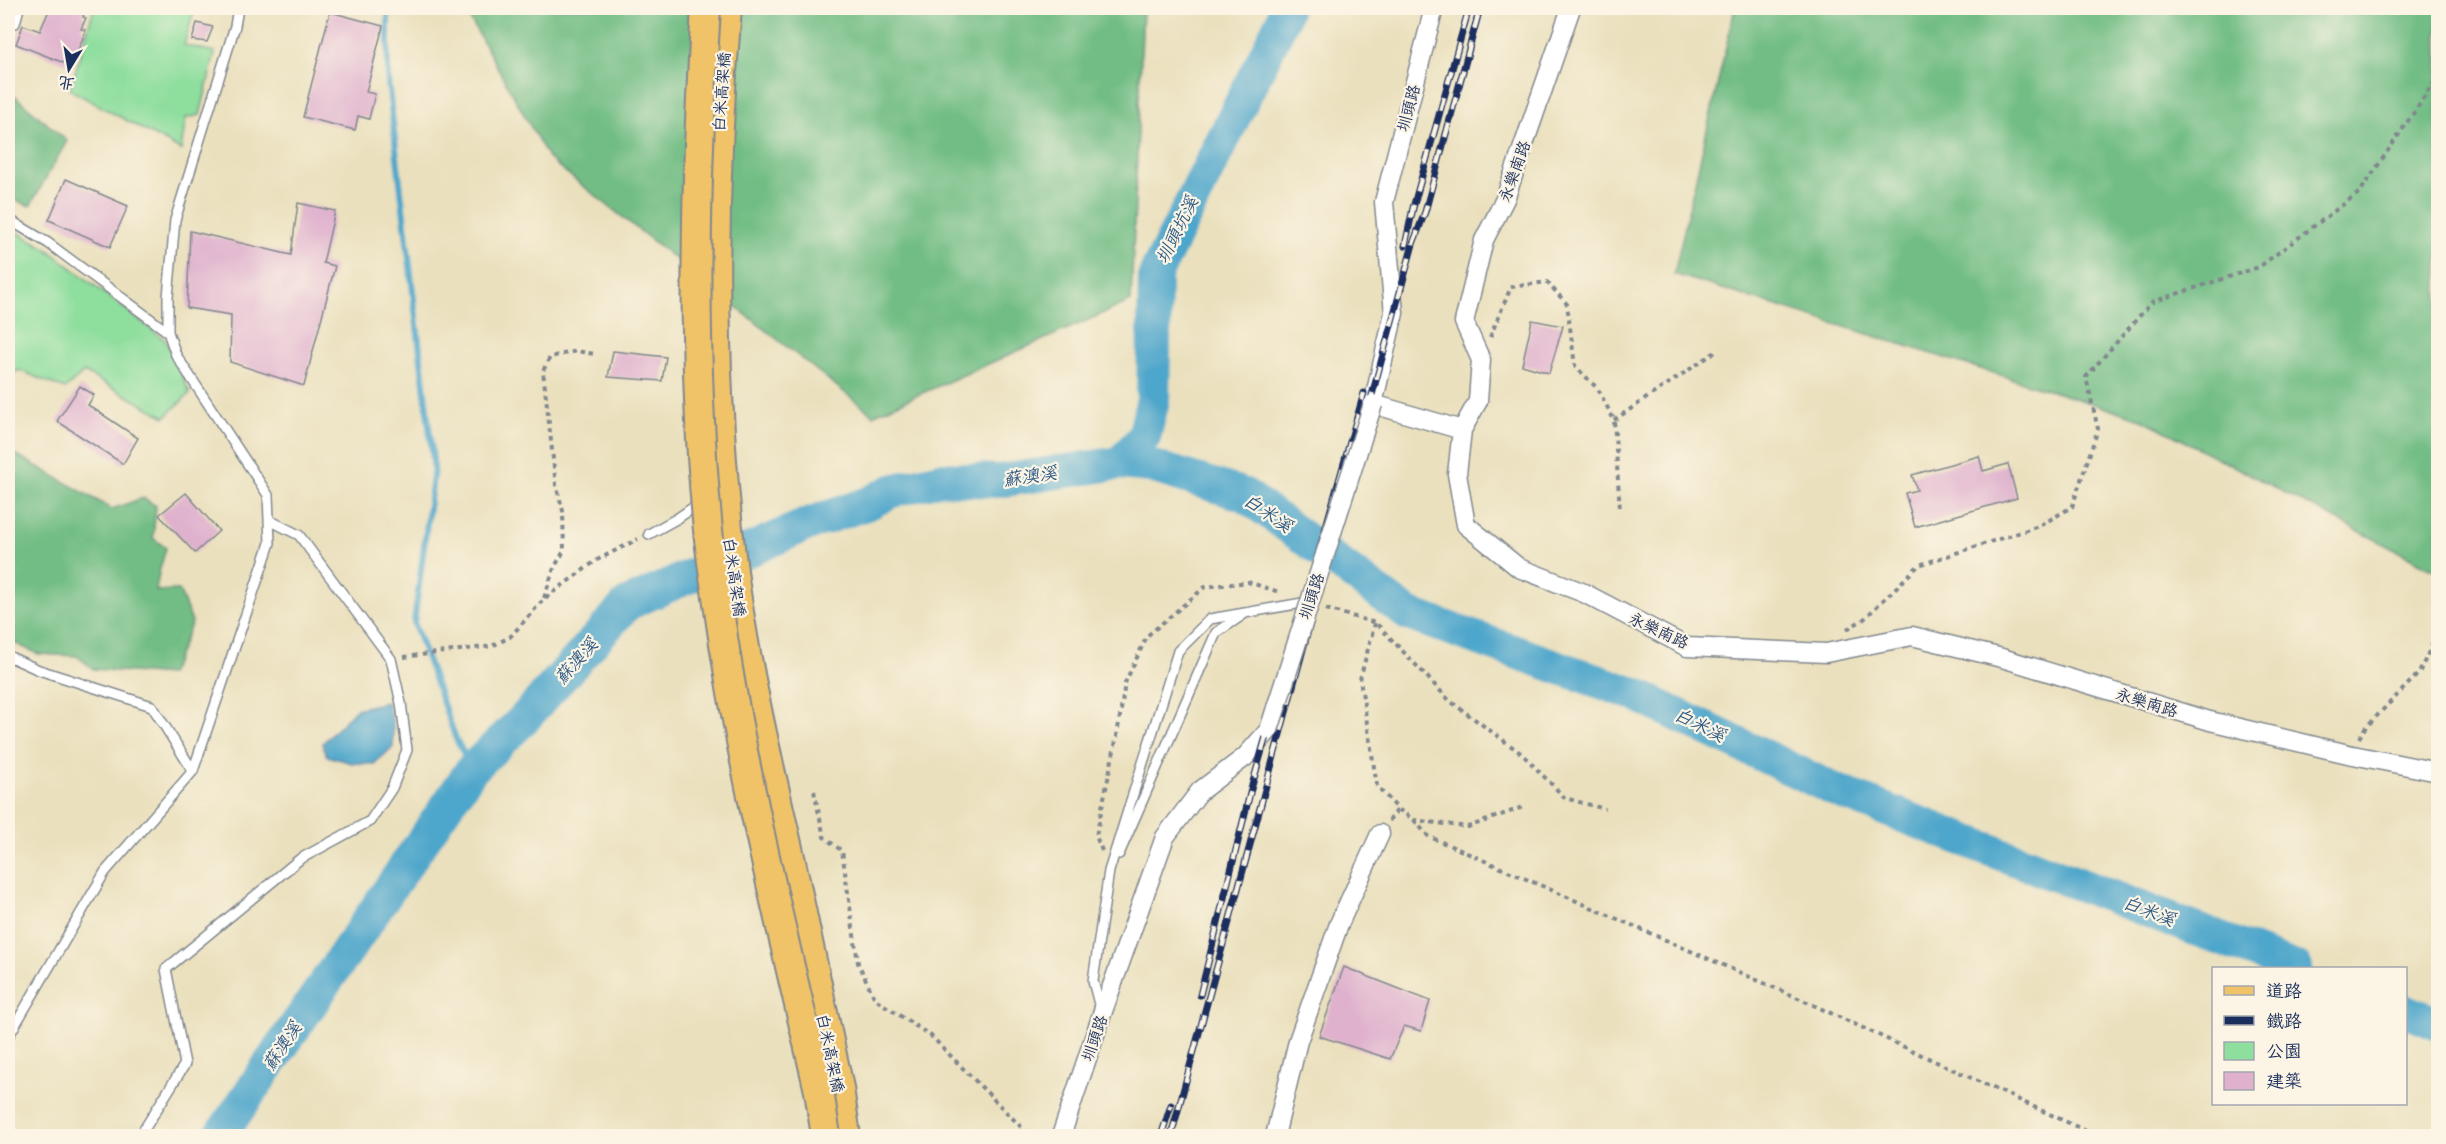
<svg xmlns="http://www.w3.org/2000/svg" width="2446" height="1144" viewBox="0 0 2446 1144" font-family="'Architects Daughter','LXGW WenKai TC',sans-serif">
<style>
.green{fill:#8ede9e;stroke:#54867e;stroke-width:1.5}
.forest{fill:#72bd85;stroke:#467672;stroke-width:1.5}
.water{fill:#4ea6cb;stroke:#346a94;stroke-width:1.5}
.lines{fill:none;stroke-linecap:round;stroke-linejoin:round}
.stream{stroke:#4ea6cb;stroke-width:6}
.river{stroke:#4ea6cb;stroke-width:34}
.building{fill:#dfb1cd}
.lane-casing{stroke:#82888e;stroke-width:12}
.street-casing{stroke:#82888e;stroke-width:21}
.primary-casing{stroke:#82888e;stroke-width:32}
.path{stroke:#82888e;stroke-width:4;stroke-dasharray:4.5 4.5;stroke-linecap:butt}
.lane{stroke:#fff;stroke-width:9}
.street{stroke:#fff;stroke-width:18}
.primary{stroke:#f0c369;stroke-width:28}
.rail-casing{stroke:#1b2f5e;stroke-width:7}
.rail{stroke:#fcf5e5;stroke-width:4.5;stroke-dasharray:14;stroke-linecap:butt}
.street-bridge-casing{stroke:#82888e;stroke-width:21;stroke-linecap:butt}
.primary-bridge-casing{stroke:#82888e;stroke-width:32;stroke-linecap:butt}
.street-bridge{stroke:#fff;stroke-width:18}
.primary-bridge{stroke:#f0c369;stroke-width:28}
.labels{text-anchor:middle;stroke-width:4.5;stroke-linejoin:round;paint-order:stroke}
.street-label{font-size:16px;fill:#1b2f5e;stroke:#fcf5e5}
.water-label{font-size:18px;font-style:italic;fill:#2d5984;stroke:#fcf5e5}
</style>
<rect width="100%" height="100%" fill="#fcf5e5"/>
<filter id="ink" filterUnits="userSpaceOnUse"><feTurbulence type="fractalNoise" baseFrequency=".0167" numOctaves="2"/><feDisplacementMap in="SourceGraphic" scale="12" xChannelSelector="R" yChannelSelector="G"/><feConvolveMatrix kernelMatrix="1 2 1 2 8 2 1 2 1" color-interpolation-filters="sRGB"/></filter>
<filter id="wash" filterUnits="userSpaceOnUse"><feTurbulence type="fractalNoise" baseFrequency=".008" numOctaves="4" result="noise"/><feDisplacementMap in="SourceGraphic" scale="24" xChannelSelector="R" yChannelSelector="G"/><feGaussianBlur stdDeviation="1.35" result="paint"/><feColorMatrix in="noise" values="0 0 0 0 0 0 0 0 0 0 0 0 0 0 0 0 0 1.4 0 .05"/><feComposite in="paint" operator="in"/></filter>
<g filter="url(#wash)">
<rect width="100%" height="100%" fill="#eae0bd"/>
<path class="green" d="M94 8H222L221 10 195 8 184 45 215 52 200 115 186 118 181 150 70 90Z
M8 227 47 249 165 340 190 393 165 417 84 372 65 389 19 370 8 376Z"/>
<path class="forest" d="M464 8H1143L1131 301 873 415 549 159Z
M1735 8H2438V572L2142 419 1674 274Z
M8 90 67 141 30 206 8 197Z
M8 450 112 509 143 498 156 506 153 538 166 548 159 572 156 591 179 590 192 622 170 675 93 669 77 656 38 654 8 640Z"/>
<path class="water" d="M387 702 393 723V747L374 764 352 763 327 756 322 744 356 709Z"/>
<g class="lines">
<path class="stream" d="M388 8V81L434 469 414 623 456 739 472 769"/>
<path class="river" d="M1120 463 1144 437 1153 400 1155 275 1282 21 1286 8
M2406 1011 2438 1024
M220 1136 472 769 523 720 627 604 808 524 869 503 892 491 940 479 998 481 1120 463 1151 466 1245 495 1408 614 1634 694 1835 790 2296 968"/>
</g>
<g id="blocks">
<path class="building" d="M50 8H85L83 17 86 18 81 29 86 30 72 66 16 44 23 25 40 31Z
M330 12 383 26 366 92 375 94 369 119 358 116 355 130 303 117Z
M197 23 213 27 207 42 192 40Z
M66 179 128 206 110 247 49 220Z
M298 203 335 211 323 263 335 266 304 386 230 362 231 315 187 308 190 231 291 255Z
M1532 320 1563 326 1549 373 1522 365Z
M613 351 666 357 662 381 608 377Z
M80 386 94 395 88 405 138 438 123 464 57 421Z
M1979 456 1983 471 2008 464 2017 498 1915 527 1905 493 1917 490 1912 475Z
M186 493 219 531 195 553 159 515Z
M1344 967 1430 1001 1421 1031 1404 1026 1390 1059 1319 1036Z"/>
</g>
</g>
<g filter="url(#ink)">
<use href="#blocks" fill-opacity="0" stroke="#82888e" stroke-width="1.5"/>
<g class="lines">
<g class="lane-casing">
<path id="lane" d="M15 23 19 8
M8 219 48 243 168 332
M649 534 678 518 701 502
M8 656 39 670 152 706 193 771
M1119 854 1216 633 1244 614
M1100 1008 1093 981 1109 871 1178 651 1210 619 1308 602
M8 1037 105 872 193 771 270 543 268 495 176 355 168 332V297L175 220 235 26 238 8
M140 1136 185 1064 166 969 300 859 370 821 392 788 407 750 401 703 391 659 299 535 269 520"/>
</g>
<g class="street-casing">
<path id="street" d="M1434 8 1384 202 1394 313 1373 404 1462 430
M1571 8 1505 199 1484 240 1464 322 1481 360 1478 401 1462 430 1457 474 1466 525 1519 568 1584 593 1687 647 1826 653 1912 636 2002 658 2210 721 2348 754 2438 772
M1061 1136 1102 1014 1165 837 1200 791 1245 757 1269 730
M1275 1136 1298 1041 1339 924 1380 834"/>
</g>
<g class="primary-casing">
<path id="primary" d="M727 8C712 181 710 355 728 528 739 640 765 748 790 857 807 934 823 1011 839 1088L846 1136"/>
</g>
<path class="path" d="M1490 337 1511 287 1547 282 1567 304 1575 366 1598 389 1614 420 1620 511
M1614 420 1717 351
M544 598 554 568 564 551 563 511 556 485 543 371 550 357 577 351 595 354
M1326 609 1376 623 1450 701 1522 754 1565 798 1605 809
M1375 623 1360 679 1377 786 1398 809 1414 820 1468 827 1523 807
M1847 629 1864 619 1919 565 2039 526 2072 507 2098 429 2086 377 2152 302 2259 267 2360 192 2438 77
M404 657 492 646 510 637 544 599 597 560 638 539
M2359 738 2365 728 2419 673 2438 632
M814 791 824 837 842 851 858 963 875 999 931 1036 1030 1136
M1414 820 1428 836 1798 998 2097 1136
M1389 821 1398 809
M1102 851 1096 836 1117 736 1125 683 1147 636 1205 587 1248 582 1279 592"/>
<use href="#lane" class="lane"/>
<use href="#street" class="street"/>
<use href="#primary" class="primary"/>
<g class="rail-casing">
<path id="rail" d="M1405 246 1413 208 1469 8
M1200 995 1251 789 1364 393
M1161 1136 1171 1105
M1171 1136 1413 244 1425 212 1480 8"/>
</g>
<use href="#rail" class="rail"/>
<g class="street-bridge-casing">
<path id="street-bridge" d="M1269 730 1373 404"/>
</g>
<g class="primary-bridge-casing">
<path id="primary-bridge" d="M706 8C695 182 691 356 708 530 711 559 716 588 720 617 743 777 783 934 819 1091L826 1136"/>
</g>
<use href="#street-bridge" class="street-bridge"/>
<use href="#primary-bridge" class="primary-bridge"/>
</g>
</g>
<g class="labels">
<g class="street-label">
<text transform="translate(721 92) rotate(-86)" y="6">白米高架橋</text>
<text transform="translate(1408 108) rotate(-75)" y="6">圳頭路</text>
<text transform="translate(1514 171) rotate(-70)" y="6">永樂南路</text>
<text transform="translate(735 577) rotate(82)" y="6">白米高架橋</text>
<text transform="translate(1311 596) rotate(-72)" y="6">圳頭路</text>
<text transform="translate(1659 630) rotate(25)" y="6">永樂南路</text>
<text transform="translate(2147 702) rotate(17)" y="6">永樂南路</text>
<text transform="translate(1094 1038) rotate(-71)" y="6">圳頭路</text>
<text transform="translate(831 1053) rotate(78)" y="6">白米高架橋</text>
</g>
<g class="water-label">
<text transform="translate(1177 230) rotate(-64)" y="6">圳頭坑溪</text>
<text transform="translate(1030 476) rotate(-8)" y="6">蘇澳溪</text>
<text transform="translate(1268 513) rotate(34)" y="6">白米溪</text>
<text transform="translate(576 661) rotate(-48)" y="6">蘇澳溪</text>
<text transform="translate(1700 725) rotate(26)" y="6">白米溪</text>
<text transform="translate(2149 911) rotate(21)" y="6">白米溪</text>
<text transform="translate(282 1046) rotate(-56)" y="6">蘇澳溪</text>
</g>
</g>
<rect width="2446" height="1144" fill="none" stroke="#fcf5e5" stroke-width="30"/>
<rect x="2212" y="967" width="195" height="138" fill="#fcf5e5" stroke="#a2a6af" stroke-width="1.5"/>
<rect x="2224" y="986" width="30" height="9" fill="#f0c369" stroke="#a2a6af" stroke-width="1.5"/>
<text x="2266" y="997" font-size="18" fill="#1b2f5e">道路</text>
<rect x="2224" y="1016" width="30" height="9" fill="#1b2f5e" stroke="#a2a6af" stroke-width="1.5"/>
<text x="2266" y="1027" font-size="18" fill="#1b2f5e">鐵路</text>
<rect x="2224" y="1042" width="30" height="18" fill="#8ede9e" stroke="#a2a6af" stroke-width="1.5"/>
<text x="2266" y="1057" font-size="18" fill="#1b2f5e">公園</text>
<rect x="2224" y="1072" width="30" height="18" fill="#dfb1cd" stroke="#a2a6af" stroke-width="1.5"/>
<text x="2266" y="1087" font-size="18" fill="#1b2f5e">建築</text>
<g transform="translate(69 69) rotate(191)" stroke="#fcf5e5" stroke-width="4.5" paint-order="stroke">
<path d="M0-4.5L10 22L0 15L-10 22Z" fill="#1b2f5e"/>
<text y="-9" font-size="16" font-weight="bold" text-anchor="middle" fill="#1b2f5e">北</text>
</g>
</svg>
